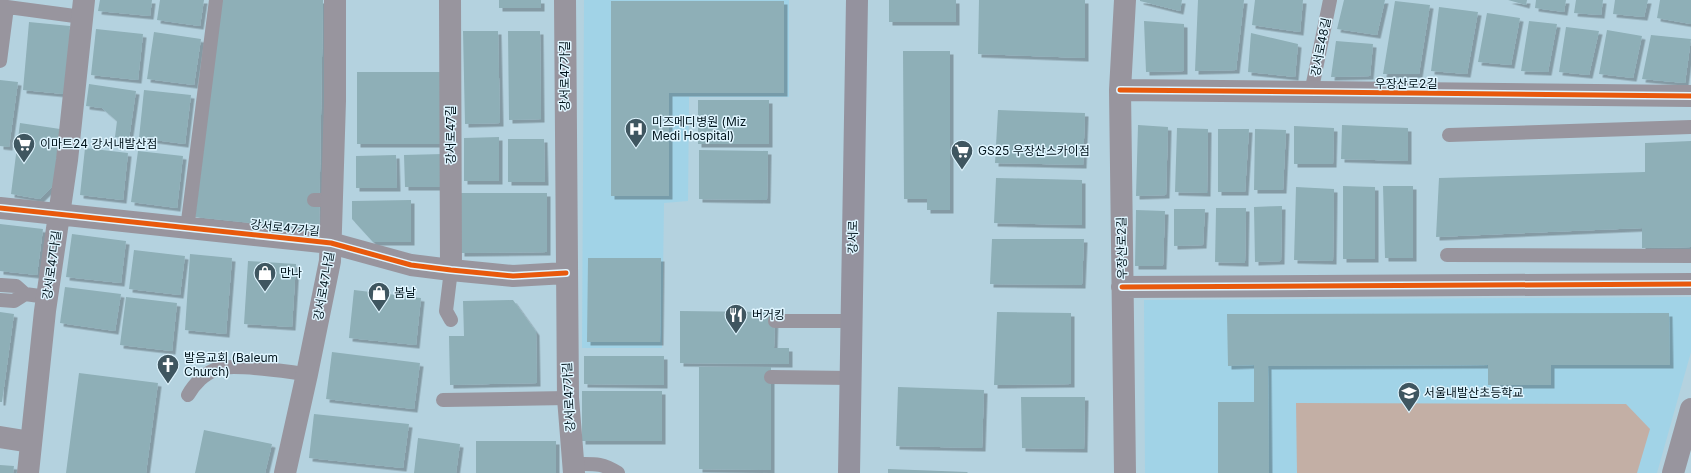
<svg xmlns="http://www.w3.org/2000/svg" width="1691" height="473" viewBox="0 0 1691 473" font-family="Inter,'Noto Sans KR',sans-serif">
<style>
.built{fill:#a1d3e7}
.green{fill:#c3afa5}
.building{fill:#8eafb7;filter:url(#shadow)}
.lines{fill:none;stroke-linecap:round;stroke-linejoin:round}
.service{stroke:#98959e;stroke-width:14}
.minor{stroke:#98959e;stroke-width:22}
.secondary{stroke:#94929e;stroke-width:22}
.cycleway-casing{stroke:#dff5ff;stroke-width:8}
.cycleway{stroke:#e8590c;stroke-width:5}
.labels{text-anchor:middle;stroke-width:3;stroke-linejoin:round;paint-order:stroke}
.street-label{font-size:12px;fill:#00131b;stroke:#dff5ff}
.poi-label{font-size:12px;fill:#00131b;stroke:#dff5ff;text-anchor:start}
</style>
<defs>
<filter id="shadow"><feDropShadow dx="3.5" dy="3.5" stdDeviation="0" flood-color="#0004"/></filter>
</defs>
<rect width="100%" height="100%" fill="#b4d2df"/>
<path class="built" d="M584 0H789V97H689L688 201 664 203 662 348H582Z
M1691 297V352L1657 473H1145L1144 300Z"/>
<path class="green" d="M1296 403 1626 404 1650 429 1637 473H1297Z"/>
<path class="building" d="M100 0H152L150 16 98 11Z
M160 0H204L200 26 157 20Z
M222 0H323L319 230 195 217Z
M499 0H541V8H499Z
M889 0H956V22H889Z
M979 0H1085V58L978 54Z
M1140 0H1182L1180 11 1140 1Z
M1198 0H1244L1236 70 1195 71Z
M1255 0H1303L1300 32 1252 25Z
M1344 0H1385L1377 35 1337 29Z
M1508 0H1527L1526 5Z
M1536 0H1566L1564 12 1535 8Z
M1576 0H1603L1601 15 1574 13Z
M1615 0H1648L1644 17 1613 14Z
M1660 0H1691V24L1657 18Z
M611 1H784V93H669V196H611Z
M1395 1 1430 5 1419 74H1383Z
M1439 7 1478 12 1467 74 1431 71Z
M1487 13 1520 18 1511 65 1478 62Z
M1144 21 1184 24V71L1146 72Z
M1529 21 1557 24 1548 72 1521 71Z
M29 22 70 26 64 94 23 90Z
M1566 27 1599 31 1589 75 1559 72Z
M96 29 143 34 138 80 91 75Z
M1607 30 1642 36 1633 78 1599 74Z
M463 31H498L500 123 465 124Z
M508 31H540L541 119 509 120Z
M154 32 201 39 194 85 147 79Z
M1251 33 1298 44 1295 77 1248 72Z
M1651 35 1691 39 1685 83 1642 79Z
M1336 41 1373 44 1370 76 1331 77Z
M903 51H950V210H927V199H904Z
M357 72H442V144H357Z
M0 80 18 82 9 147 0 146Z
M89 84 136 91 129 139 115 137 117 121 102 108 86 106Z
M144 90 191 95 185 144 139 138Z
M698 100H769V144H698Z
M998 110 1085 113 1083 165 995 163Z
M20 123 60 129 53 186 40 199 11 194Z
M1138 125 1168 127 1166 195 1136 196Z
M1342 125 1408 128V161L1341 159Z
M1294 126 1334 128 1333 164H1294Z
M1177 128 1208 129 1207 193 1175 192Z
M1218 129H1249L1245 192H1218Z
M1255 129 1286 130 1283 190H1254Z
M499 137V181H464V138Z
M508 139H544L545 182H508Z
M1691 141V247L1642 248V228L1436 237 1439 178 1645 172V143Z
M85 148 128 153 123 200 80 195Z
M699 150 768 151 767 200 699 199Z
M138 151 183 156 177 208 131 202Z
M443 154V187H405L404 155Z
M396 155 397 188H356V156Z
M996 178 1082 180V225L994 223Z
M1343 186 1375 187V259H1343Z
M1383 186H1413V258H1385Z
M1296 187 1334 189 1333 261 1294 260Z
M461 193H547V252L461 253Z
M411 200V242H373L352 219V201Z
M1282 206 1281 261 1255 262 1254 207Z
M1216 208H1246L1245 263 1215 262Z
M1174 209H1205L1203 245 1174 246Z
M1136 210 1165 211 1163 266H1135Z
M0 224 43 229 37 275 0 271Z
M72 234 126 241 121 283 66 277Z
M992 239H1084L1082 285 990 284Z
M134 250 185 256 180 295 129 289Z
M190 254 232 258 226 334 185 330Z
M588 258H661L660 342H587Z
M248 261 296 264 292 327 244 324Z
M65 287 121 294 115 331 60 323Z
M354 290 421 298 416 345 349 338Z
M126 297 177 303 172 351 120 345Z
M513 300 536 332 537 383 450 385 449 336H464L463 301Z
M680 311 775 312 774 348H789V364L680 363Z
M0 312 14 314 2 402H0Z
M997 312 1071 313V384L994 385Z
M1669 313 1670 365H1551V385H1488V365L1268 366 1269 473H1218V402H1254V365L1228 366 1227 314Z
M332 352 420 363 414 409 326 399Z
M584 356H664V385L584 384Z
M699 367H771V470L699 469Z
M79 373 158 383 146 473H66Z
M898 387 984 390 982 448 896 446Z
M582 391H662V441H582Z
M1021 397H1085L1084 449 1022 448Z
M314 414 409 424 403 468 309 458Z
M204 430 272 444 265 473H195Z
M418 438 460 444 456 473H414Z
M476 441H556V473H476Z
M0 465 14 466 13 473H0Z
M888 469 968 472 967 473H888Z"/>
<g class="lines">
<path class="service" d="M0 6 82 17
M0 61 7 7
M1311 93 1330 0
M1449 135 1691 127
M314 200H332
M187 229 216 0
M1447 255 1691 256
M1 285 16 286 25 294
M0 300 14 301 25 294 47 297
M451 320 446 311 451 270
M775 321H852
M771 377 851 378
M188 395C194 384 205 373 217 369 234 363 288 372 307 374
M443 400 568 398
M573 464C593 464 601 462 618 473"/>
<path class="minor" d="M450 0 451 270
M565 0 568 398 574 473
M1120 90 1691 96
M0 208 331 243 411 265 451 270 513 276 566 273
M1122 287 1691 284
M0 437 31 442
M28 473 45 311 67 160 84 0
M285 473 307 374 330 261 335 101V0
M1125 473 1120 90 1125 0
M1673 473 1691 409"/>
<path class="secondary" d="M849 473 857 0"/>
<g class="cycleway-casing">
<path id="cycleway" d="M1120 90 1691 96
M0 208 331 243 411 265 451 270 513 276 566 273
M1122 287 1691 284"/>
</g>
<use href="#cycleway" class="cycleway"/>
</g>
<defs>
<g id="hospital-pin" transform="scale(1.15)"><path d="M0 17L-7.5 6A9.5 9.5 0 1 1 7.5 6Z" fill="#3f5660" stroke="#dff5ff"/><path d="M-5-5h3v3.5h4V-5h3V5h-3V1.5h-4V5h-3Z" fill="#fff"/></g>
<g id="supermarket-pin" transform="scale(1.15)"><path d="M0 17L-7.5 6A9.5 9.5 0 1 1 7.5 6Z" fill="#3f5660" stroke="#dff5ff"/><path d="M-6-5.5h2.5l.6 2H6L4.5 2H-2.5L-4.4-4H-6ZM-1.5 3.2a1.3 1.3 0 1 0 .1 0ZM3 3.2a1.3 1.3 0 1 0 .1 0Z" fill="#fff"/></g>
<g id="shop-pin" transform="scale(1.15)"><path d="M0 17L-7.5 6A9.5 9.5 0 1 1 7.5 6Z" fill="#3f5660" stroke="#dff5ff"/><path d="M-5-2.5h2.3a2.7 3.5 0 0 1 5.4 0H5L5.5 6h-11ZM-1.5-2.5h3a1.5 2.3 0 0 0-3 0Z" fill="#fff"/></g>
<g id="restaurant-pin" transform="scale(1.15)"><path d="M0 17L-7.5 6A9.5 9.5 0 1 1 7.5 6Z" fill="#3f5660" stroke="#dff5ff"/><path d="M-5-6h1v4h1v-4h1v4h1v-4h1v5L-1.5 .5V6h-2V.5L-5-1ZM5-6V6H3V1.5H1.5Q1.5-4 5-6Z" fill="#fff"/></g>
<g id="church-pin" transform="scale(1.15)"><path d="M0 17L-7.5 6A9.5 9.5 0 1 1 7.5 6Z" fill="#3f5660" stroke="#dff5ff"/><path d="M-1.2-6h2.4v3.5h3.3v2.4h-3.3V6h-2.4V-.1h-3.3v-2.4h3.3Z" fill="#fff"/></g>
<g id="school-pin" transform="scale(1.15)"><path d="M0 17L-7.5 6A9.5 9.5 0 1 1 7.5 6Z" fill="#3f5660" stroke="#dff5ff"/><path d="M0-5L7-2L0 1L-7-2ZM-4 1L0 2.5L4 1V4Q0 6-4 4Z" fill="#fff"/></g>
</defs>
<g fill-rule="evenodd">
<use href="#hospital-pin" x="636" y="129"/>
<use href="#supermarket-pin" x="24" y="144"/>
<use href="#supermarket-pin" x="962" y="151"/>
<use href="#shop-pin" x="265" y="273"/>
<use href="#shop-pin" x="379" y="293"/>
<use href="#restaurant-pin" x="736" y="315"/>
<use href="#church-pin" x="168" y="365"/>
<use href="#school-pin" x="1409" y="393"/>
</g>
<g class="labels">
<g class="street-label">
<text transform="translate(1321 47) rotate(-79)" y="4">강서로48길</text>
<text transform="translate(565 76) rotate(-90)" y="4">강서로47가길</text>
<text x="1406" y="88">우장산로2길</text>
<text transform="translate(451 135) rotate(-90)" y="4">강서로47길</text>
<text transform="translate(285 228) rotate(6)" y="4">강서로47가길</text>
<text transform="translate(853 237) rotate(-89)" y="4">강서로</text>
<text transform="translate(1122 248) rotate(-91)" y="4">우장산로2길</text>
<text transform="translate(52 265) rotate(-82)" y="4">강서로47다길</text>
<text transform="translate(324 286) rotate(-80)" y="4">강서로47나길</text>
<text transform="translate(569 397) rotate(-93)" y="4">강서로47가길</text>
</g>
<g class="poi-label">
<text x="652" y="126">미즈메디병원 (Miz<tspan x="652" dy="14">Medi Hospital)</tspan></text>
<text x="40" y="148">이마트24 강서내발산점</text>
<text x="978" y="155">GS25 우장산스카이점</text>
<text x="280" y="277">만나</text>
<text x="394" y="297">봄날</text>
<text x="752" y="319">버거킹</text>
<text x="184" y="362">발음교회 (Baleum<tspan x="184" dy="14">Church)</tspan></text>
<text x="1424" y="397">서울내발산초등학교</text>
</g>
</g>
</svg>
